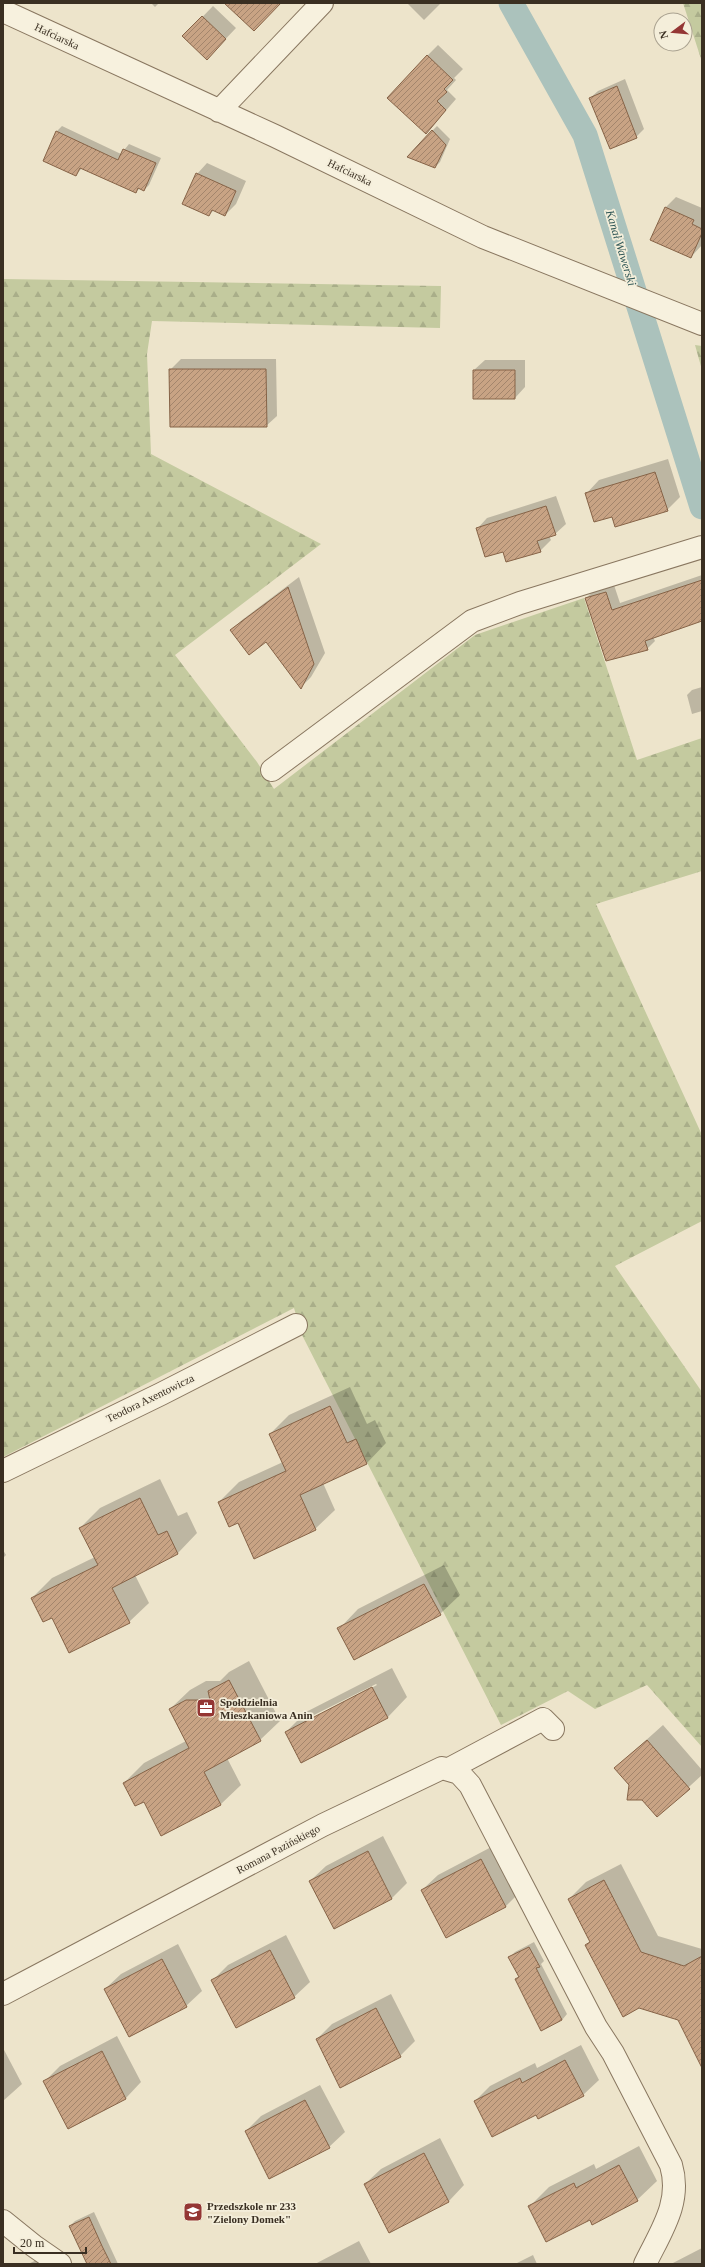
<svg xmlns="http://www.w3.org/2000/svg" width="705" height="2267" viewBox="0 0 705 2267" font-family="Georgia,serif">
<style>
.forest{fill:url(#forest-firs)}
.shadow{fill:#0003;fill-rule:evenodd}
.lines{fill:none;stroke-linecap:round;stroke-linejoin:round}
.canal{stroke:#abc2bc;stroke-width:25}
.building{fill:url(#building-hatch);stroke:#866347}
.minor-casing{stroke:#897760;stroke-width:24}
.minor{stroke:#f7f1de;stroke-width:22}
.labels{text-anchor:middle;stroke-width:3.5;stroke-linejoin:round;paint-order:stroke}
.street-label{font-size:11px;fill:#3a2f22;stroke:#f4eeda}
.poi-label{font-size:11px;font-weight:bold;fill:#3a2f22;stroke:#f4eeda;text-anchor:start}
.water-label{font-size:12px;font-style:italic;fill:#335958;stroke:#f4eeda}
</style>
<defs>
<pattern id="forest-firs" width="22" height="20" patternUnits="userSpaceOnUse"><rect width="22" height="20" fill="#c4ca9f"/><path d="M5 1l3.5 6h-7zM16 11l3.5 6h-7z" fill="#a9ae89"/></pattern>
<pattern id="building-hatch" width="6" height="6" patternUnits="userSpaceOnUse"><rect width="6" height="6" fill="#c8a384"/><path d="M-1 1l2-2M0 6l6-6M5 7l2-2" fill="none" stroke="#a3856c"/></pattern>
</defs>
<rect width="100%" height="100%" fill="#ede4cb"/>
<path class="forest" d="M683 3H702V62Z
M3 279 441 286 440 328 152 321 147 354 151 454 321 544 175 655 257 762 274 789 475 635 584 598 637 760 702 738V871L596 904 702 1135V1221L615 1266 702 1392V1747L647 1685 595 1709 568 1691 501 1725 302 1335 294 1308 3 1457Z
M695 345 702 346V370Z"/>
<path class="shadow" d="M151 3H159L155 7Z
M407 3H441L424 20Z
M213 6 236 28 217 48 184 36Z
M438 45 463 69 454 78 456 80 447 90 456 99 436 122 427 56Z
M625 79 644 129 636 137 590 98 598 91Z
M62 126 121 154 129 144 161 158 149 185 144 190 140 188 136 192 82 168 76 175 44 160 57 131Z
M437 126 450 139 440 162 435 167 432 131Z
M207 163 246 181 236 204 225 215 214 210 209 215 197 174Z
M676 197 702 208V245L691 257 666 207Z
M181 359H276L277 416 266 426 170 370Z
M485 360H525V387L515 398 474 370Z
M668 459 680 497 667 510 613 516 586 494 599 480Z
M556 496 566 524 555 534 549 536 551 540 540 551 504 550 477 529 487 518Z
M702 575V620L653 637 655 641 647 649 586 598 594 591 614 585 620 603Z
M299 577 325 653 311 677 301 687 266 640 232 630 242 620Z
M702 687V711L692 714 687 695 692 690Z
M350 1387 367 1424 375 1420 386 1443 367 1463 323 1483 335 1510 315 1529 238 1522 219 1502 239 1482 283 1462 270 1434 289 1415Z
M160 1479 178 1516 187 1512 197 1533 178 1553 135 1575 149 1603 129 1622 52 1616 32 1598 52 1578 95 1557 80 1528 100 1508Z
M3 1550 6 1555 3 1558Z
M444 1565 460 1595 440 1614 339 1629 358 1609Z
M249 1661 280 1721 260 1740 227 1758 241 1785 221 1804 162 1835 144 1800 124 1783 144 1763 186 1741 170 1709 190 1690 206 1681H220L229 1672Z
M392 1668 407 1697 388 1717 286 1732 306 1712ZM376 1684 377 1685 308 1721V1718Z
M663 1725 702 1770V1775L657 1816 615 1768Z
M383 1836 407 1883 392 1898 334 1928 310 1881 326 1866Z
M497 1844 521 1891 506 1906 447 1937 422 1890 438 1875Z
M621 1864 658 1936 702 1949V2058L678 2019 587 1945 591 1941 569 1899 586 1882Z
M286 1935 310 1982 294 1997 213 1980 228 1965Z
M534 1942 544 1961 541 1964 567 2014 562 2020 520 1976 510 1957 515 1952Z
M178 1944 202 1991 186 2006 105 1989 121 1974Z
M391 1994 415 2041 400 2056 317 2039 332 2024Z
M117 2036 141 2082 126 2098 68 2128 45 2081 60 2066Z
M581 2045 599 2080 583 2095 536 2114 475 2101 490 2086 535 2063 537 2068Z
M3 2048 22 2084 3 2101Z
M320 2085 345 2132 329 2147 246 2131 261 2116Z
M440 2138 464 2185 449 2201 390 2232 365 2184 381 2169Z
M639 2146 657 2181 637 2200 590 2218 529 2207 549 2187 594 2164 596 2169Z
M94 2212 118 2264H88L70 2226 75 2221Z
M359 2241 371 2264H315Z
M702 2248V2264H671Z
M533 2255 537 2264H515Z
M41 2258 44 2264H28Z"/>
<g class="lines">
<path class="canal" d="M511 3 585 135 702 507"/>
</g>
<path class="building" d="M224 3H281L254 31Z
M202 16 226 39 207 60 182 36Z
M427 55 453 80 444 89 447 92 437 101 446 110 426 134 387 98Z
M617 86 637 138 610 149 589 98Z
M432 130 446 145 435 168 407 157Z
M56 131 118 160 123 149 156 163 144 191 138 188 136 193 80 168 76 176 43 161Z
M196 173 236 191 225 216 212 210 209 216 182 204Z
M665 207 694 220 692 224 702 229V233L691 258 650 240Z
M169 369H266L267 427H170Z
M473 370H515V399H473Z
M655 472 668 511 615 527 612 517 594 522 585 493Z
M546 506 556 535 537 541 541 552 506 562 503 552 485 557 476 528Z
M702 580V621L645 641 648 650 606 661 585 598 606 592 612 610Z
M288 587 314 664 301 689 266 642 249 655 230 630Z
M330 1406 347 1443 356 1439 367 1464 300 1495 316 1530 254 1559 238 1523 229 1527 218 1502 286 1471 269 1434Z
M140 1498 158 1535 167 1531 178 1554 112 1588 130 1623 69 1653 52 1618 43 1622 31 1598 98 1565 79 1528Z
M424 1584 441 1615 354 1660 337 1628Z
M229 1680 261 1741 204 1772 221 1805 161 1836 144 1802 135 1806 123 1783 189 1748 169 1709 186 1700H210L208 1691Z
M372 1687 388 1718 301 1763 285 1732Z
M647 1740 690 1789 657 1817 642 1800H627L629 1785 614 1768Z
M368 1851 392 1899 334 1929 309 1881Z
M481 1859 506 1907 446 1938 421 1890Z
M604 1880 641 1952 684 1966 702 1956V2068L678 2020 639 2008 623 2017 595 1964 585 1945 590 1942 568 1899Z
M529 1947 540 1967 536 1968 562 2020 541 2031 515 1979 519 1977 508 1957Z
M270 1950 295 1998 236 2028 211 1980Z
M162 1959 187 2007 129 2037 104 1989Z
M376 2008 401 2057 340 2088 316 2039Z
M102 2051 126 2099 68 2129 43 2081Z
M565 2060 584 2096 538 2119 536 2115 492 2137 474 2101 520 2078 522 2083Z
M305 2100 330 2148 269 2179 245 2131Z
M424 2153 449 2202 389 2233 364 2184Z
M619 2165 638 2201 592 2225 590 2220 546 2242 528 2206 574 2183 576 2188Z
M89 2217 102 2246 111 2264H87L69 2226Z"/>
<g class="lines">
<g class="minor-casing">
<path id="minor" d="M3 11 275 136 483 237 702 324
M219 111 322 3
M272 770 472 621 520 603 702 547
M3 1471 161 1394 296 1325
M449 1769 543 1719 553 1729
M3 1994 323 1825 442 1768 459 1773 470 1785 596 2027 613 2053 671 2165C682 2202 661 2231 645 2264
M3 2221 34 2246 60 2264"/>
</g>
<use href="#minor" class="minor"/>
</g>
<defs>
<g id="office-square" transform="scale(1)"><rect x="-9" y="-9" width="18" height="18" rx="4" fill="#943634" stroke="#f4eeda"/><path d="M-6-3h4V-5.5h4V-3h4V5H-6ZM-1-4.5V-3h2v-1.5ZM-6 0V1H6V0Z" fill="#fff"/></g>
<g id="school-square" transform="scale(1)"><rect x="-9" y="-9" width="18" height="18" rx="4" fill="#943634" stroke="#f4eeda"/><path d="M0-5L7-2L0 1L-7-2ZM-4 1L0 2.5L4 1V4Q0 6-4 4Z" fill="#fff"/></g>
</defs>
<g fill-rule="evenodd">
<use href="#office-square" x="206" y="1708"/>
<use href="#school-square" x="193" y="2212"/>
</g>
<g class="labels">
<g class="street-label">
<text transform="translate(57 36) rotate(25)" y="4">Hafciarska</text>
<text transform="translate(350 172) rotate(26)" y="4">Hafciarska</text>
<text transform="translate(150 1398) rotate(-26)" y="4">Teodora Axentowicza</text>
<text transform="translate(278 1849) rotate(-28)" y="4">Romana Pazińskiego</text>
</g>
<g class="poi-label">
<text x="220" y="1706">Społdzielnia<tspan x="220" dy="13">Mieszkaniowa Anin</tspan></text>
<text x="207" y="2210">Przedszkole nr 233<tspan x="207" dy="13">"Zielony Domek"</tspan></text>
</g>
<g class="water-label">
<text transform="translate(621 248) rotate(73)" y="4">Kanał Wawerski</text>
</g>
</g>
<rect width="705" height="2267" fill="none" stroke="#3a2f22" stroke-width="8"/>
<g transform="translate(673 32) rotate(254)"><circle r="19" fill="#f4eeda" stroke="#aaa290"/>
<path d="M0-3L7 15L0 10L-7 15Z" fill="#943634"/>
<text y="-6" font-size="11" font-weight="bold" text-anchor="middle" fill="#3a2f22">N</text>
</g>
<path d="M14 2247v6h72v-6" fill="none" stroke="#3a2f22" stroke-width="2"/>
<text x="20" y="2247" font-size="12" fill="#3a2f22" stroke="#f4eeda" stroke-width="3" paint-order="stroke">20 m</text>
</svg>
